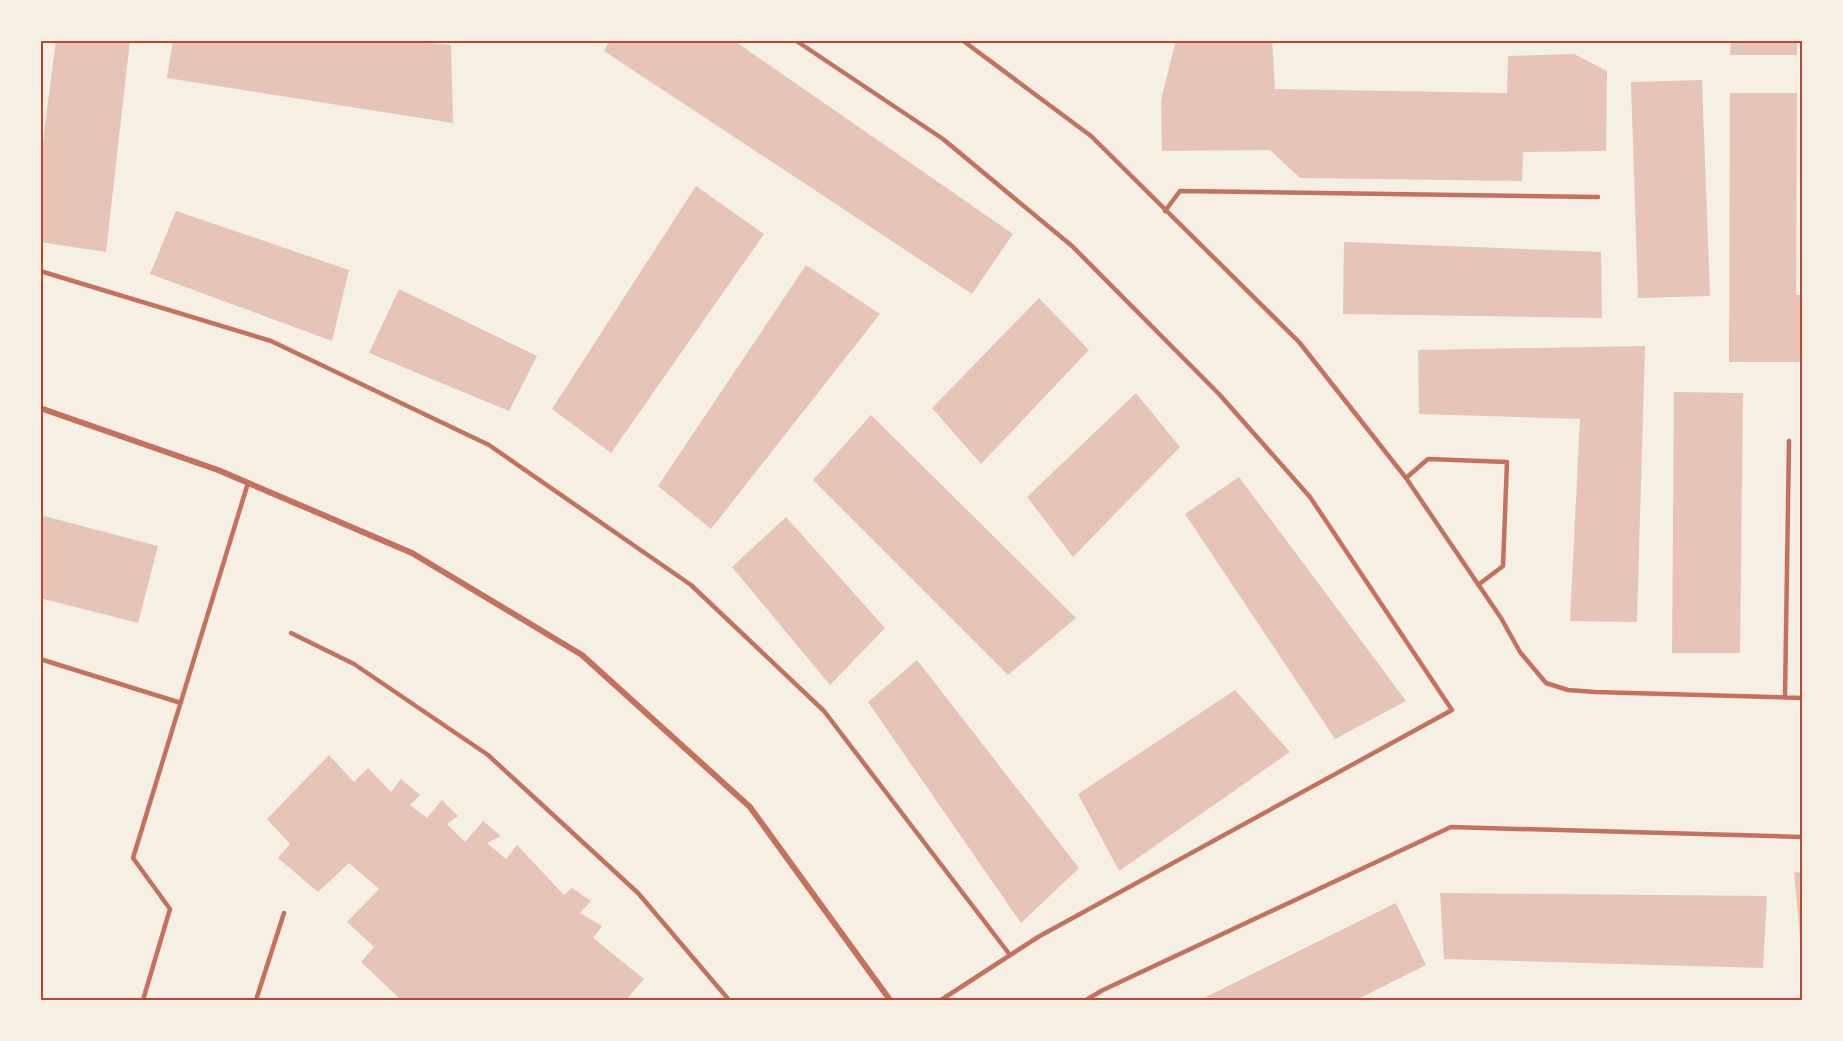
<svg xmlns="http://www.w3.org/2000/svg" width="1843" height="1041" viewBox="0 0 1843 1041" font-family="Arial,sans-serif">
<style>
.building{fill:#e6c5b7}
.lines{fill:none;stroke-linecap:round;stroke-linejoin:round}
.service{stroke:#c5725c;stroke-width:4.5}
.minor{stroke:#c5725c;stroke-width:6}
.neatline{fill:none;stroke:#b5482f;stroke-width:2}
</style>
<rect width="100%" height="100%" fill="#f6efe4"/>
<path class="building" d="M56 40H130L106 252 40 242V164Z
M173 40H397L451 45 453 123 167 78Z
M610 40H733L1013 234 972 294 604 51Z
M1176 40H1272L1275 89 1507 93 1508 56 1574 54 1607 71 1606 151 1523 152 1522 181 1300 178 1270 150 1162 151 1161 100Z
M1731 40H1797V55H1730Z
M1702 80 1710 296 1638 298 1631 82Z
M1730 93H1797L1796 295H1802V362H1729Z
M696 186 764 234 611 453 552 409Z
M176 211 349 270 332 341 150 274Z
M1344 242 1601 252 1602 318 1343 314Z
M806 265 880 314 711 529 658 486Z
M399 289 537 356 509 411 369 353Z
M1039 298 1089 350 981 464 932 408Z
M1645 346 1637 622 1570 621 1580 419 1419 414 1418 350Z
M1674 392 1743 393 1740 653H1672Z
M1136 393 1180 447 1073 557 1027 497Z
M871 415 1076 618 1008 675 813 480Z
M1239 477 1406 701 1335 739 1185 514Z
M40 515 158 546 138 623 40 598Z
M786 517 885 628 830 685 732 567Z
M917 660 1079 868 1021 923 868 702Z
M1235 690 1290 752 1119 871 1078 794Z
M329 755 354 782 368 768 391 792 401 779 420 795 410 805 427 818 442 800 458 816 447 824 465 842 483 821 501 836 487 843 506 859 517 845 564 895 572 888 591 901 580 913 602 926 593 938 644 979 626 1000H401L361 962 374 947 347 922 379 889 349 863 318 892 278 858 290 844 267 819Z
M1794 872 1802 873V947H1801Z
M1440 893 1767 896 1763 968 1444 959Z
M1396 903 1426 965 1356 1000H1200Z"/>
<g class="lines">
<path class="service" d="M795 40 943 139 1072 246 1219 394 1310 497 1452 710 1038 937 941 1000
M962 40 1091 136 1299 342 1406 478 1501 618 1520 652 1546 683 1568 690 1595 692 1802 698
M1165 211 1180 191 1598 197
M40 271 271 341 489 445 691 585 824 711 1010 955
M1406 478 1428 459 1507 462 1503 566 1478 585
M291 633 354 664 488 755 638 893 729 1000
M40 659 181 703
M1785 697 1789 441
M143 1000 170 909 133 858 248 483
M256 1000 284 913
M1086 1000 1103 990 1451 827 1802 837"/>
<path class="minor" d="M40 408 218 470 412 553 582 655 750 807 890 1000"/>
</g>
<rect width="1843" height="1041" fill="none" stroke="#f6efe4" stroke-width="84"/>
<rect x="42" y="42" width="1759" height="957" class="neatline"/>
</svg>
